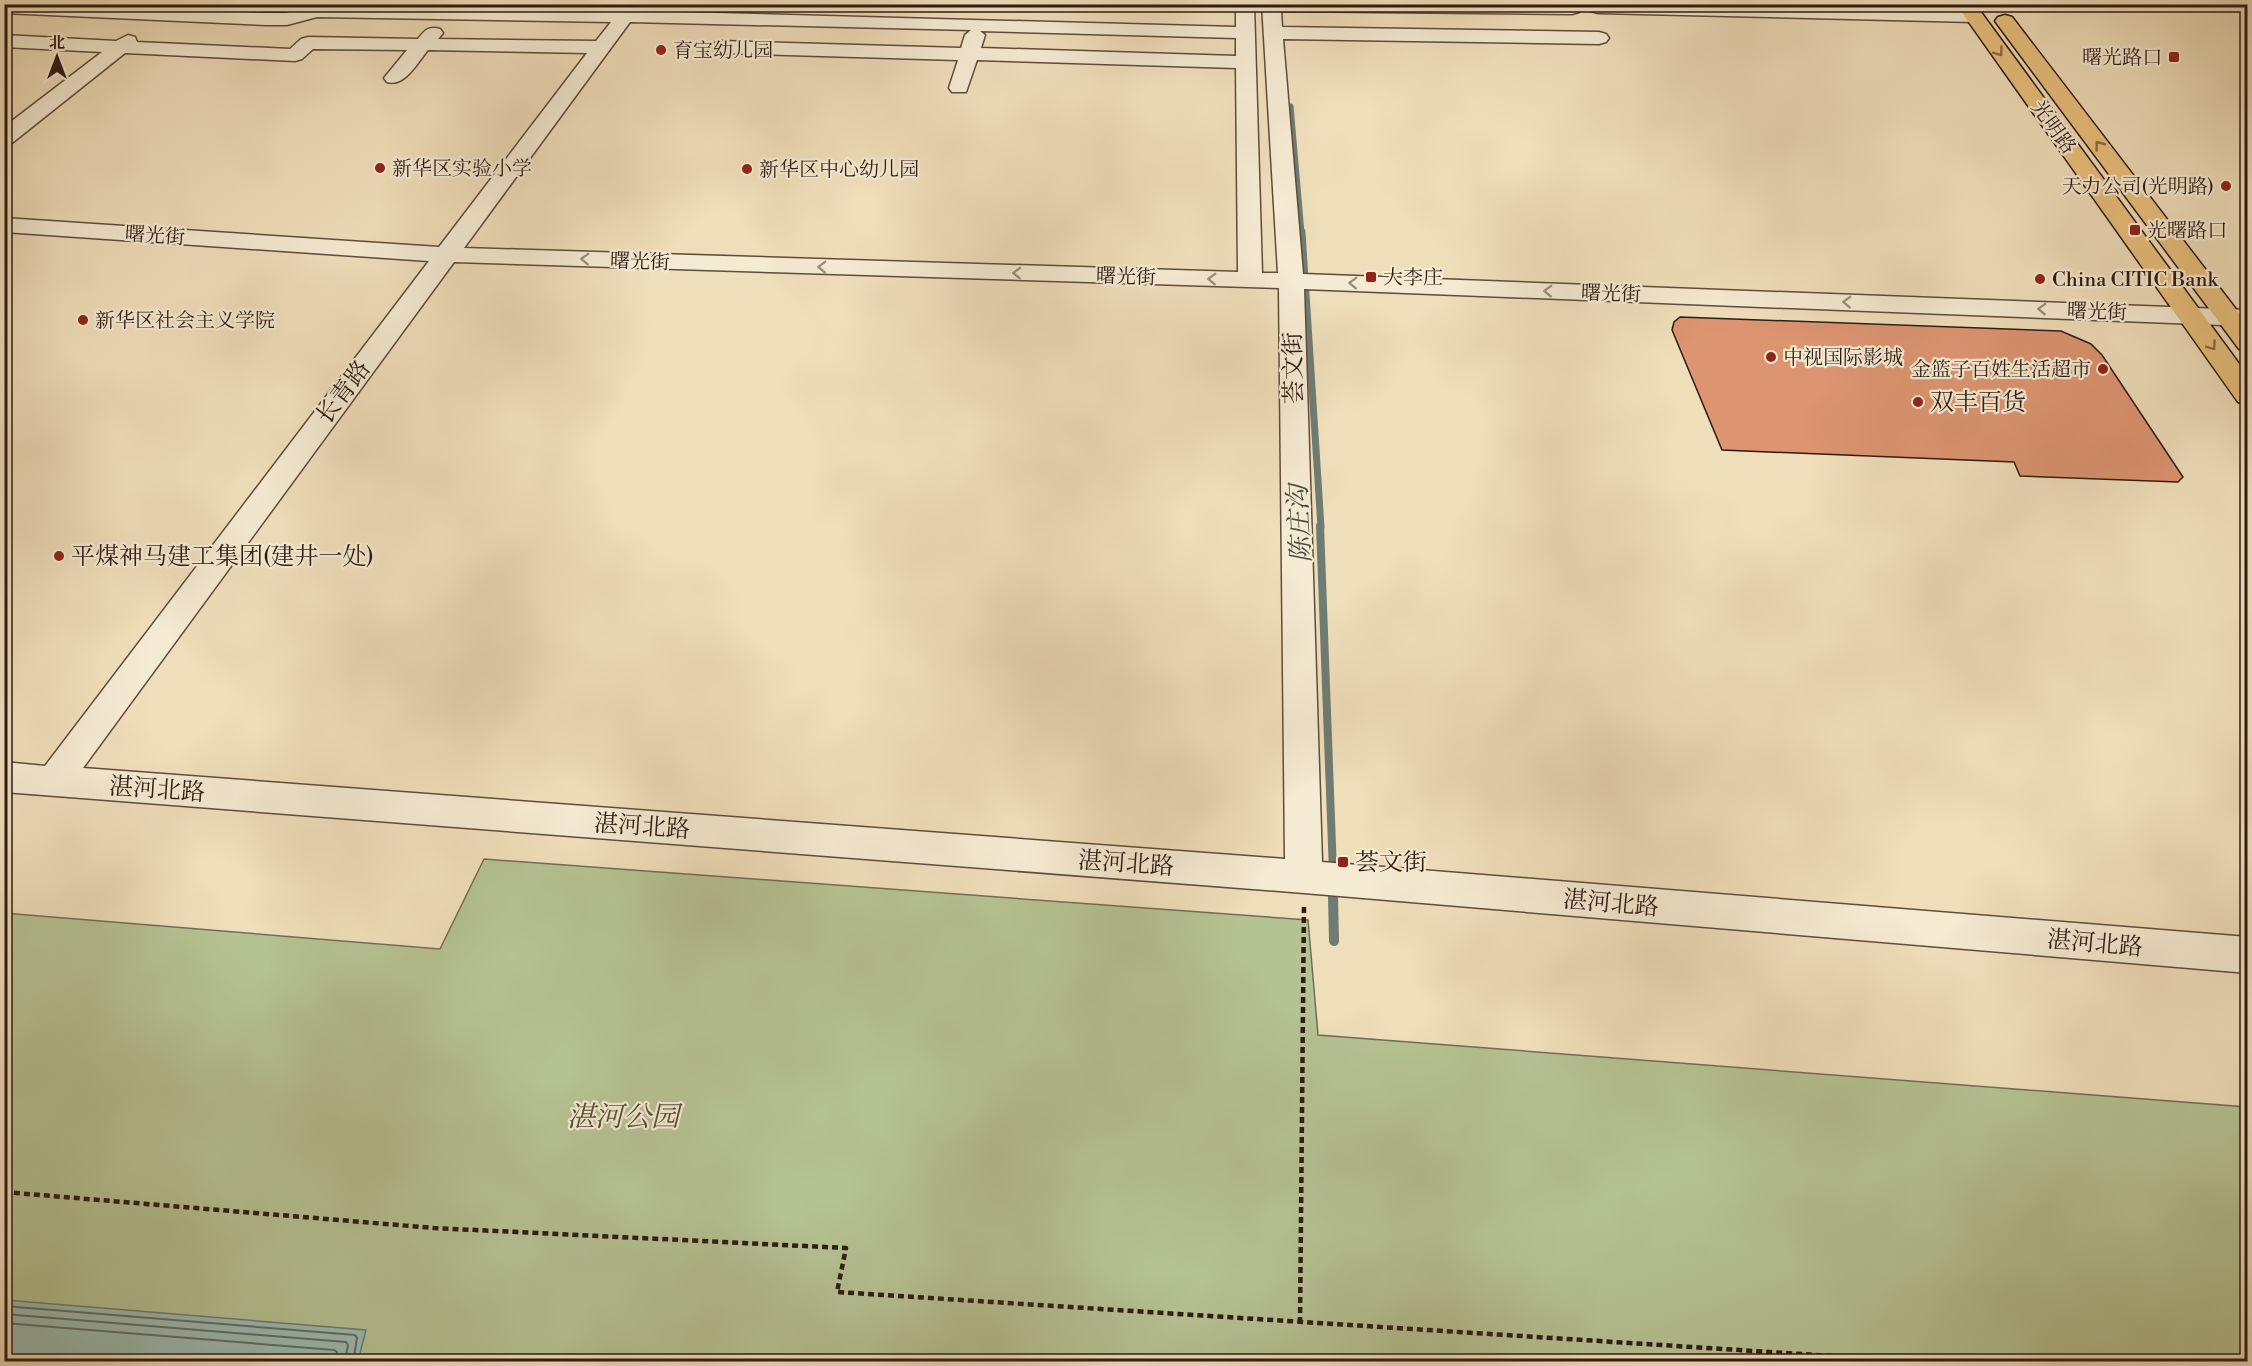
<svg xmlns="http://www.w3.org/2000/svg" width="2252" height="1366" viewBox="0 0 2252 1366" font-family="'Libre Bodoni','Noto Serif SC',serif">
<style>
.green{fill:#b5c293;stroke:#716e54;stroke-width:1.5}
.water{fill:#9abcb3;stroke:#6e7c73;stroke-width:1.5}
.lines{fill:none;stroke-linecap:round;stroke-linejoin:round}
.shore{stroke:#646c64;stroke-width:2}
.stream-far3{stroke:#6e7c73;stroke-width:5}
.stream-far2{stroke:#6e7c73;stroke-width:7}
.stream-far1{stroke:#6e7c73;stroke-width:8}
.stream{stroke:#6e7c73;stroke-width:10}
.building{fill:#dc9471;stroke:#2d1b14;stroke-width:1.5}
.minor-casing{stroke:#5e4c3e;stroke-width:3}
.major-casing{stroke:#2d1b14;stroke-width:3}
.path{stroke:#2d1b14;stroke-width:4.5;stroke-dasharray:6 4;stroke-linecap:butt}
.minor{fill:#f5ead2;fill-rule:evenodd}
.major{fill:#e8bf7d;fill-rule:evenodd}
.oneway{stroke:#8a6d48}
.oneway2{stroke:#9b8d7c}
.poi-dot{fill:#8f2418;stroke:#f5ead2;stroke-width:2}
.labels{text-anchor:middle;stroke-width:4.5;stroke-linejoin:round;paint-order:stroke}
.far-poi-label{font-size:20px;fill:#2d1b14;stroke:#f5ead2;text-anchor:start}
.far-street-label{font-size:20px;fill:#2d1b14;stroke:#f5ead2}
.street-label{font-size:24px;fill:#2d1b14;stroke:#f5ead2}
.poi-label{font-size:24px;fill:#2d1b14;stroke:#f5ead2;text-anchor:start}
.water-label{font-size:26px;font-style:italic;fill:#4e4b44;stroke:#f5ead2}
.near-park-label{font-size:28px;font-style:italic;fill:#564d3a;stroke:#f5ead2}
</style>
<rect width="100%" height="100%" fill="#efdeba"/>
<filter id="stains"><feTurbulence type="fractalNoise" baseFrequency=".00333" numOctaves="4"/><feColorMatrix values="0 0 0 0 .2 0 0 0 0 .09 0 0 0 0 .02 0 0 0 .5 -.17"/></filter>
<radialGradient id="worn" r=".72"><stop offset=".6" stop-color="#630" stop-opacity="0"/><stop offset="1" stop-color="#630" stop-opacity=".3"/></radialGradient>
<path class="green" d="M484 859 1308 920 1318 1035 2247 1107V1361H5L4 913 440 949Z"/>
<path class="water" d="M4 1300H5L366 1330 358 1361H5Z"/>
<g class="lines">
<path class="shore" d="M4 1306 355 1335 357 1338 353 1362
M4 1314 346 1342 348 1345 345 1362
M4 1323 334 1350 337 1352 336 1362"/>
<path class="stream-far3" d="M1291 106 1302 233"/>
<path class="stream-far2" d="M1302 232 1321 527"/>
<path class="stream-far1" d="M1320 526 1333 872
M1333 885V898"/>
<path class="stream" d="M1333 897 1334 941"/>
</g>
<path class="building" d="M1680 317 2061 331 2091 344 2102 355 2183 477 2178 482 2020 476 2014 462 1722 450 1672 330 1674 322Z"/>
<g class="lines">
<g class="minor-casing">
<path id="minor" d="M4 4H73L266 13H286L316 5 620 10 624 4H643L639 11 1236 27V4H1254L1262 273H1278L1262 4H1579L1581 8 1579 12 1572 14 1281 11 1282 27 1599 32 1606 34 1609 38 1606 42 1599 44 1283 39 1303 274 2248 310V326L1304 289 1322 862 2248 937V973L1304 893 4 792V762L45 766 429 261 4 232V218L439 247 587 53 428 50C417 63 405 87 387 82L384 78 407 50 313 49 302 59 295 61 125 53 12 143 4 144V127L102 52 4 47V35L116 41 128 35 135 37 137 42 290 49 301 39 308 37 418 39C425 30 428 26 440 29L443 33 438 39 596 41 611 22 317 17 287 25H266L4 13ZM630 22 971 30 965 35 961 48 722 41 715 43 712 47 715 51 722 53 958 60 949 88 952 92H966L977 60 1236 68 1238 272 464 248ZM980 31 1236 38V56L981 48 985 35ZM454 262 1279 288 1285 859 83 768Z
M1588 4H1729L1973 10 1980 12 1982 16 1980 20 1973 22 1598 13 1591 11Z"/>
</g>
<g class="major-casing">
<path id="major" d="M1956 4H1975L2248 376V405L2238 402Z
M2005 15 2012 17 2248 325V351L2239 349 1998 25 1995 21 1998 17Z"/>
</g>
<path class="path" d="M4 1192 434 1228 846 1248 837 1292 1925 1362
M1300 1323 1304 904"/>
<use href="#minor" class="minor"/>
<use href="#major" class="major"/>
</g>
<defs><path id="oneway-chevron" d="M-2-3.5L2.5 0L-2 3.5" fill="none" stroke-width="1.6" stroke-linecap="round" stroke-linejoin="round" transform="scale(1.5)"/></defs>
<g class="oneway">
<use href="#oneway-chevron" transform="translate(1999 52) rotate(54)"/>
<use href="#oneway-chevron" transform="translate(2099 145) rotate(-127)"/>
<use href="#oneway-chevron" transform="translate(2212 346) rotate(55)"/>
</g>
<g class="oneway2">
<use href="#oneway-chevron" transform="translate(585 259) rotate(-178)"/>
<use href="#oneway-chevron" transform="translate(822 267) rotate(-178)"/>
<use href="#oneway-chevron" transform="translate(1017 273) rotate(-178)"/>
<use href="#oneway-chevron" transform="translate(1212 279) rotate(-178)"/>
<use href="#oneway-chevron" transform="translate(1353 283) rotate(-178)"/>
<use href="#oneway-chevron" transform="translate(1548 291) rotate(-178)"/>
<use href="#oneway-chevron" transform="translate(1847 302) rotate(-178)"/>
<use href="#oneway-chevron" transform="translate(2042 309) rotate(-178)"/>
</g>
<g class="poi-dot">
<circle cx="661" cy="50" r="6"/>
<rect x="2168" y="51" width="12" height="12" rx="3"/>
<circle cx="380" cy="168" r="6"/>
<circle cx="747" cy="169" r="6"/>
<circle cx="2226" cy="186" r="6"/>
<rect x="2129" y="224" width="12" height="12" rx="3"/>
<rect x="1365" y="271" width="12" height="12" rx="3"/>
<circle cx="2040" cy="279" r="6"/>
<circle cx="83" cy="320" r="6"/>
<circle cx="1771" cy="357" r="6"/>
<circle cx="2103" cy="369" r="6"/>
<circle cx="1918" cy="402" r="6"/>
<circle cx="59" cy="556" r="6"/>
<rect x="1337" y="856" width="12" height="12" rx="3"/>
</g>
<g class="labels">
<g class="far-poi-label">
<text x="673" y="57">育宝幼儿园</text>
<text x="2162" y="64" text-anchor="end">曙光路口</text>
<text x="392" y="175">新华区实验小学</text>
<text x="759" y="176">新华区中心幼儿园</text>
<text x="2214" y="193" text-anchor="end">天力公司(光明路)</text>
<text x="2147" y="237">光曙路口</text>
<text x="1383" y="284">大李庄</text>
<text x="2052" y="286">China CITIC Bank</text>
<text x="95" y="327">新华区社会主义学院</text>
<text x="1783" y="364">中视国际影城</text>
<text x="2091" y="376" text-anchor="end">金篮子百姓生活超市</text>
</g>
<g class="far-street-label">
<text transform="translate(2054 127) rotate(54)" y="7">光明路</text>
<text transform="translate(155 235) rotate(4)" y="7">曙光街</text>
<text transform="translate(640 261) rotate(2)" y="7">曙光街</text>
<text transform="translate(1126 276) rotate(2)" y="7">曙光街</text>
<text transform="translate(1611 293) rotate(2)" y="7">曙光街</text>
<text transform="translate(2097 311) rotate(2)" y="7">曙光街</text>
</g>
<g class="street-label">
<text transform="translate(1293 368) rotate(-91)" y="8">荟文街</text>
<text transform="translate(343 392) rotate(-53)" y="8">长青路</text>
<text transform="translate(157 789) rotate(4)" y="8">湛河北路</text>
<text transform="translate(642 826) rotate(4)" y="8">湛河北路</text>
<text transform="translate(1126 863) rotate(4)" y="8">湛河北路</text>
<text transform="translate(1611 903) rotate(5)" y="8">湛河北路</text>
<text transform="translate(2095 943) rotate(5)" y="8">湛河北路</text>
</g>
<g class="poi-label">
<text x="1930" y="410">双丰百货</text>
<text x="71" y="564">平煤神马建工集团(建井一处)</text>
<text x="1355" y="870">荟文街</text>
</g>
<g class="water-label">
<text transform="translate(1299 524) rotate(-93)" y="9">陈庄沟</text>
</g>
<g class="near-park-label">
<text x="623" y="1126">湛河公园</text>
</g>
</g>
<rect width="2252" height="1366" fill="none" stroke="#efdeba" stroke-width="24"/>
<rect x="6" y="6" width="2240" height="1354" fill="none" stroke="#2d1b14" stroke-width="3"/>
<rect x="12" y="12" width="2228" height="1342" fill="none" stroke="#2d1b14" stroke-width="1.5"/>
<g transform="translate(57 57)" stroke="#f5ead2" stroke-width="4.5" paint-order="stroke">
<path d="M0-4.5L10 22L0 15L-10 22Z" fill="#2d1b14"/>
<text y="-9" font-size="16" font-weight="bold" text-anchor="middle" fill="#2d1b14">北</text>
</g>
<rect width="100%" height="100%" filter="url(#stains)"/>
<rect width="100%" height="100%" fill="url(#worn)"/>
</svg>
